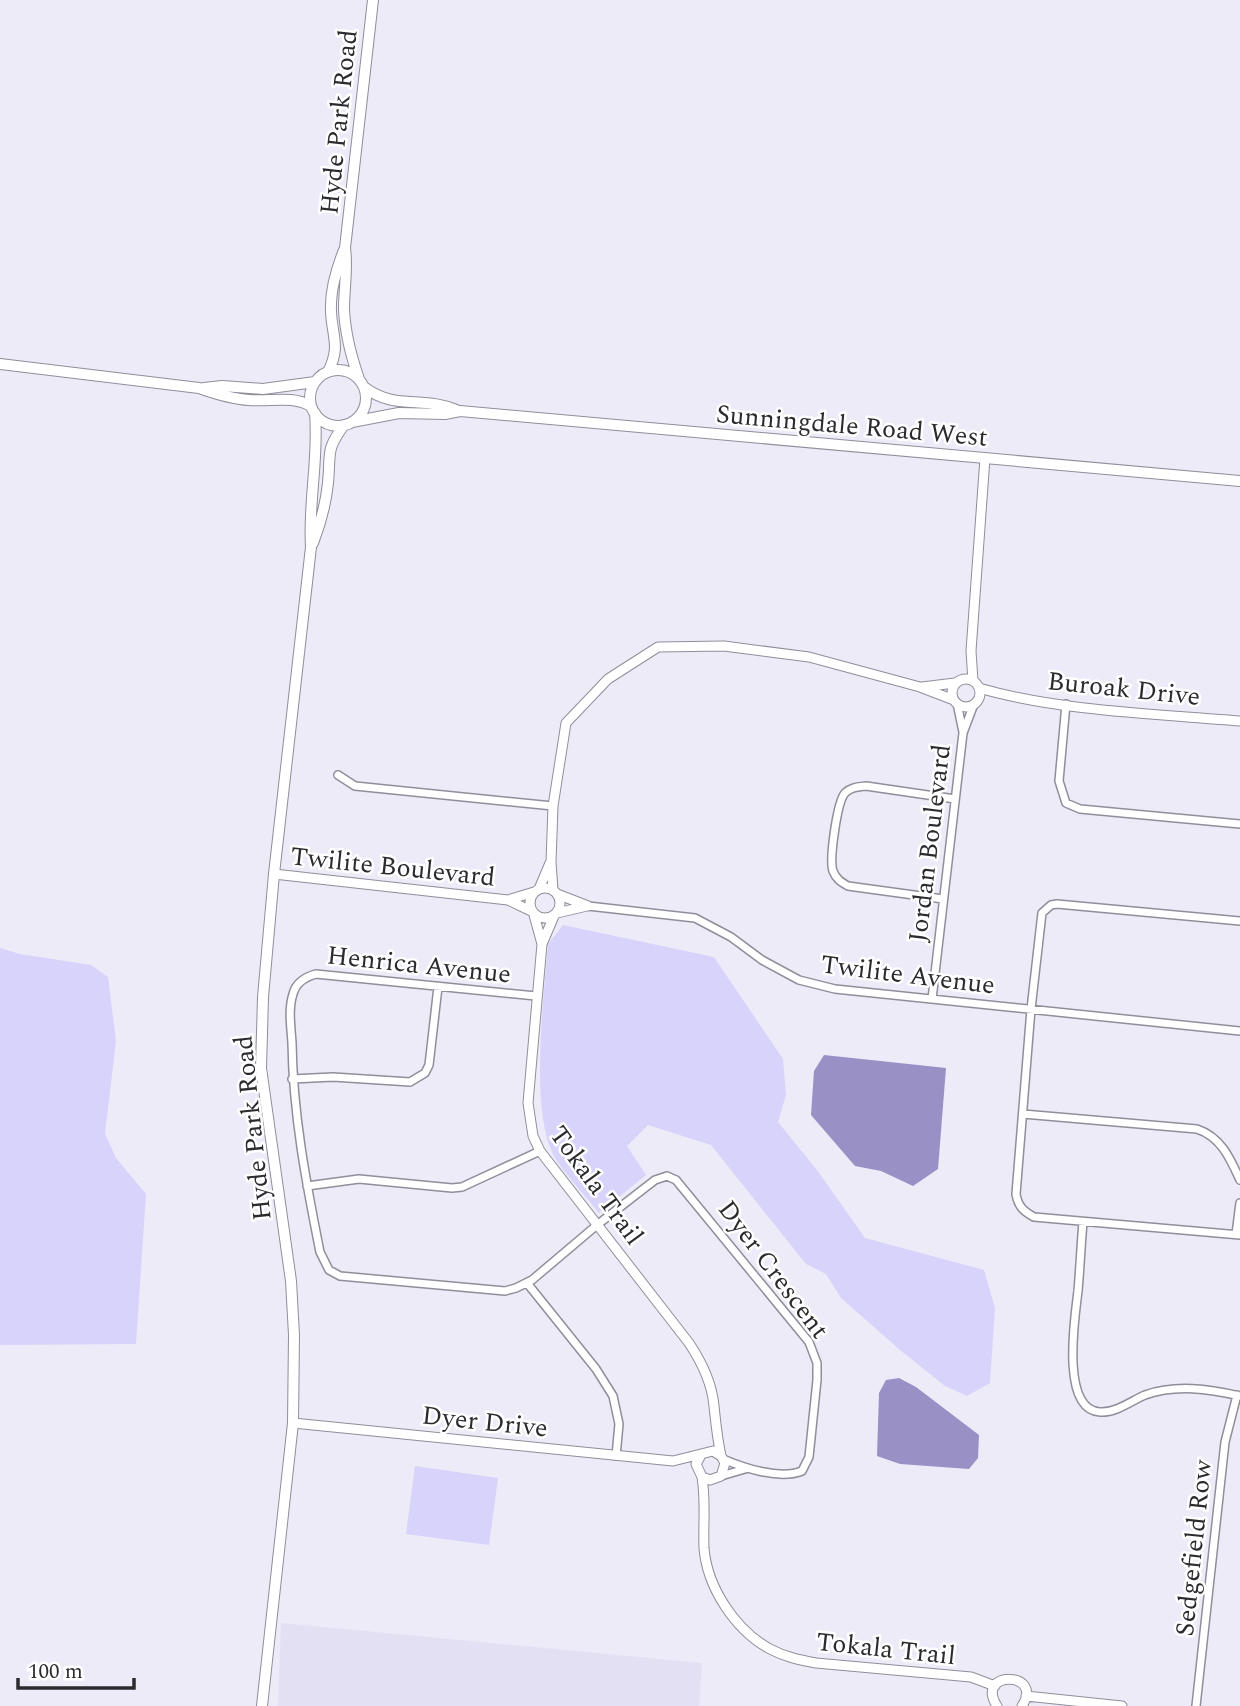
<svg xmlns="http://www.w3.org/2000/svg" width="1240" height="1706" viewBox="0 0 1240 1706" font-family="Spectral,serif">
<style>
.built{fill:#e3e0f4}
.green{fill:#d8d3fa}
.water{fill:#9990c6}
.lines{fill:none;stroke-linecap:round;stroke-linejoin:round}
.minor-casing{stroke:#8f8e99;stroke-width:10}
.tertiary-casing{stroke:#8f8e99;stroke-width:11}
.secondary-casing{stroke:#8f8e99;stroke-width:12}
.minor{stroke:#fff;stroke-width:7}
.tertiary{stroke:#fff;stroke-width:9}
.secondary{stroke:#fff;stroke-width:10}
.labels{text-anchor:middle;stroke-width:5;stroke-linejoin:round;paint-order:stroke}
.street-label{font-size:26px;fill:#2b2b2f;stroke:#fff}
</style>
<rect width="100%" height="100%" fill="#edebf8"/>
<path class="built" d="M281 1623 702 1663 699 1706H278Z"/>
<path class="green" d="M563 925 714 957 783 1059 786 1095 778 1122 817 1170 865 1238 984 1270 995 1308 990 1383 967 1396 945 1386 900 1350 841 1298 826 1274 806 1264 711 1145 648 1125 627 1146 646 1175 599 1213C585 1195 567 1177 555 1158 529 1113 544 997 548 944Z
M0 948 20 954 91 965 108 977 116 1041 105 1134 116 1158 146 1194 136 1344 0 1345Z
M415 1466 498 1478 489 1545 406 1534Z"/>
<path class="water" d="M824 1055 946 1068 938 1169 913 1186 881 1171 855 1166 811 1115 814 1071Z
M899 1378 916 1387 979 1435 978 1458 969 1469 900 1464 877 1456 879 1393 886 1380Z"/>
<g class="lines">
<g class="minor-casing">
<path id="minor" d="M957 703 963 732
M1066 704 1059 781 1066 803 1080 809 1240 824
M338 775 355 786 553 806
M943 899 848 886C841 882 836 879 833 871 829 860 837 802 845 793 851 787 858 787 866 786L955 799
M588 906 695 918 731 937 762 960 799 980 835 989 1240 1031
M1240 921 1057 904 1051 905 1042 913 1031 1009 1016 1194C1018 1206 1023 1211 1034 1217L1240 1235
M536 996 316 974C305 977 296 982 293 994 288 1009 291 1027 292 1043 293 1114 306 1182 320 1252L329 1270 340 1276 505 1291 516 1288 532 1280 597 1225 655 1180 667 1176 676 1180 809 1342 817 1363V1380L809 1457 802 1471C780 1480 744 1468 723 1459
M932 999 963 733 974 704
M292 1079 333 1077 410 1082 425 1073 429 1065 438 987
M1023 1114 1197 1129C1221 1137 1230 1158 1240 1180
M307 1186 359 1179 452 1188 462 1187 540 1151
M1083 1222C1081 1245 1080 1268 1078 1291 1075 1316 1060 1410 1100 1412 1116 1413 1131 1401 1145 1395 1176 1384 1209 1389 1240 1396
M1236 1234 1240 1203
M527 1283 596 1369 613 1396 619 1424 616 1456
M721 1476 745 1469
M1196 1706 1225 1442 1237 1395"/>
</g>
<g class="tertiary-casing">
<path id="tertiary" d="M952 693a14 14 0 1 1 28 0a14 14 0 1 1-28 0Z
M973 681 971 651 985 458
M922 687 955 683
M979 688C1058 711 1157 714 1240 721
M274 874 508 900 531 911
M530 903a15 15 0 1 1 30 0a15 15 0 1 1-30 0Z
M539 889 550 863
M553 890 551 862 553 806 566 723 608 679 658 647 724 646 809 657 920 687 954 700
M557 894 588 906
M508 900 534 892
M557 913 587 906
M534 915 542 944
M554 916 542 944 528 1103 533 1136 540 1151 689 1343C701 1361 712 1383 714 1406 716 1425 717 1437 721 1456
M293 1423 673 1461 713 1451 721 1456 725 1463 721 1476 710 1480 702 1477 696 1464 701 1455
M702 1477C706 1502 703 1523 704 1548 707 1587 735 1630 770 1649 785 1657 800 1660 816 1663L971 1677 995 1686
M1026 1696 1122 1706
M997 1706C974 1670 1045 1671 1022 1706"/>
</g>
<g class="secondary-casing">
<path id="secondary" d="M0 364 199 388C216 394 232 399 249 400 271 402 291 395 311 406
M310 398a28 28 0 1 1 56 0a28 28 0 1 1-56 0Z
M328 372C341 346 332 337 331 311 330 290 336 270 344 250
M359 379C351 356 345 333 344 309 344 288 348 269 345 248L373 0
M364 387C395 411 423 395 459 411
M204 388 222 386 263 389 315 382
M352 422 399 413 445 414 460 411 1240 481
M313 543C320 525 326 502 328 483 331 453 325 451 344 425
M262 1706 293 1423 294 1335 291 1281 261 1068 263 997 274 874 311 547C308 502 319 458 315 413"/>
</g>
<use href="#minor" class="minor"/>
<use href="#tertiary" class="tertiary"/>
<use href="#secondary" class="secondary"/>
</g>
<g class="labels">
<g class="street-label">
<text transform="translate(338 122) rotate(-84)" y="9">Hyde Park Road</text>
<text transform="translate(852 425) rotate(5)" y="9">Sunningdale Road West</text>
<text transform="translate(1124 688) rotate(6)" y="9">Buroak Drive</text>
<text transform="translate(929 843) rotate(-83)" y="9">Jordan Boulevard</text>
<text transform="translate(393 866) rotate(6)" y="9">Twilite Boulevard</text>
<text transform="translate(419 964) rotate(6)" y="9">Henrica Avenue</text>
<text transform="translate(908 974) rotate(7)" y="9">Twilite Avenue</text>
<text transform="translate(252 1128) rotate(-96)" y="9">Hyde Park Road</text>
<text transform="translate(597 1185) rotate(54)" y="9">Tokala Trail</text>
<text transform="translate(774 1269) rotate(53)" y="9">Dyer Crescent</text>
<text transform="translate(485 1421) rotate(6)" y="9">Dyer Drive</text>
<text transform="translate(1193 1548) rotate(-84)" y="9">Sedgefield Row</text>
<text transform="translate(886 1648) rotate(6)" y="9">Tokala Trail</text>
</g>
</g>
<path d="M18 1678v10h116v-10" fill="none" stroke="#2b2b2f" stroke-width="3.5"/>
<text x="28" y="1678" font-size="21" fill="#2b2b2f" stroke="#ffffff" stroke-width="5" paint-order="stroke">100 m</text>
</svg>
